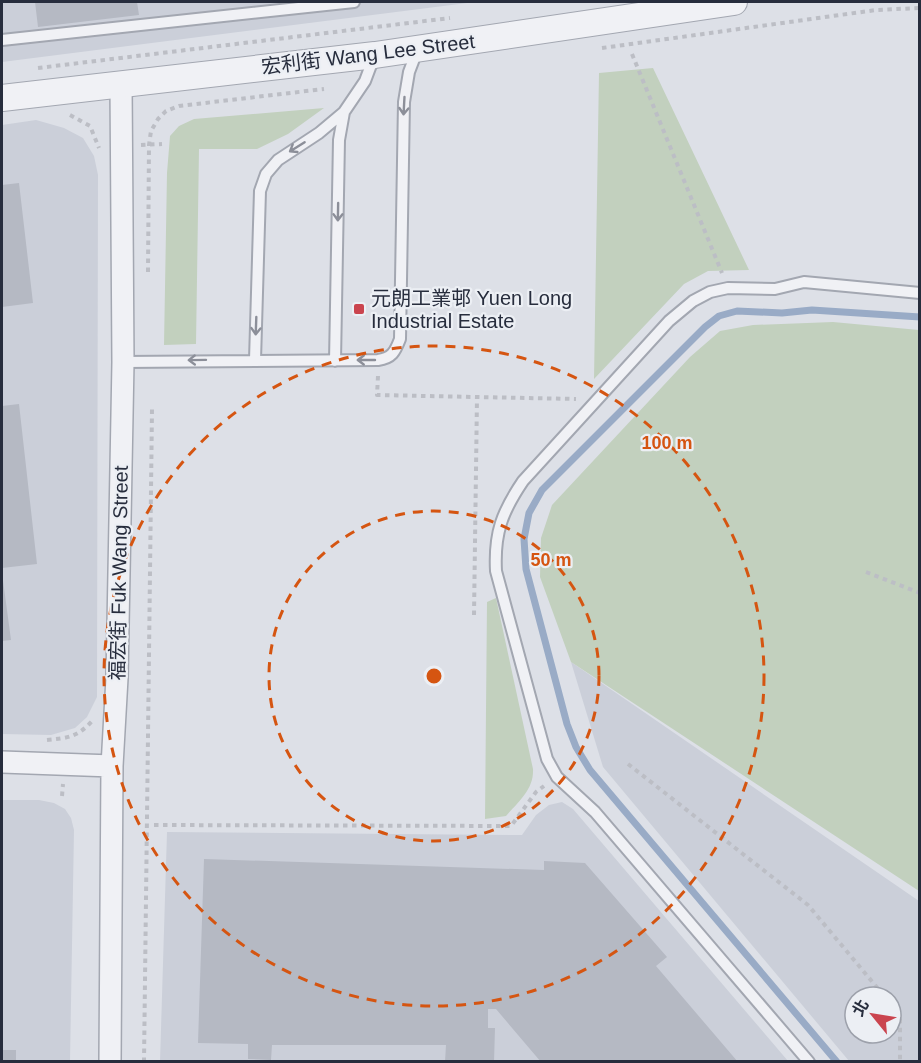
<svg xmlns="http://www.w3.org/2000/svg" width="921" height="1063" viewBox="0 0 921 1063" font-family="Arial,'Noto Sans TC',sans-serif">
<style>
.built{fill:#cbcfd9;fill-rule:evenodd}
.green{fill:#c2d0be}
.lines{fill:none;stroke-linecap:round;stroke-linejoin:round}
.stream{stroke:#99abc6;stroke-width:7}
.building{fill:#b5b9c3}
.service-casing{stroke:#a3a7b1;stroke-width:14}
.minor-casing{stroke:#a3a7b1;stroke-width:24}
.tertiary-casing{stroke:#a3a7b1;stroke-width:28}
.path{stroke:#bcbec5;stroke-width:4;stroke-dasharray:4.5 4.5;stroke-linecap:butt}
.service{stroke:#f0f1f5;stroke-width:10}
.minor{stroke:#f0f1f5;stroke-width:21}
.tertiary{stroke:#f0f1f5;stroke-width:26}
.oneway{stroke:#8c8f99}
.ring{fill:none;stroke:#d55511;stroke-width:3;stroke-dasharray:10 8}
.poi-dot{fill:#ca444e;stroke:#eceff4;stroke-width:2}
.labels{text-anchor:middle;stroke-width:4.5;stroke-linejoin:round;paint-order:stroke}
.street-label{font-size:20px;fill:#272d3d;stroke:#eceff4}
.poi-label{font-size:20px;fill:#272d3d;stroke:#eceff4;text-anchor:start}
.centre{fill:#d55511;stroke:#eceff4;stroke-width:3}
.ring-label{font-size:18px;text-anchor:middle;font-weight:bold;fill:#d55511;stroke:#eceff4;stroke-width:4.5;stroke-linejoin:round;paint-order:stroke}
</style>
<rect width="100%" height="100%" fill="#dde0e7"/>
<path class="built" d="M2 2H475L2 62Z
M36 120 64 128 83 138 94 156 98 175 97 697 87 717 75 728 51 735 2 734V125Z
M571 662 919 901V1061H849L603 767ZM855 997H891V1033H855Z
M2 800H39L54 803 65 809 71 818 74 830 70 1061 2 1062Z
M562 802 573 809 788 1061 160 1062 167 832 522 835 536 815 549 805Z"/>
<path class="green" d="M653 68 749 270 708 271 684 284 594 379 599 73Z
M324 108 288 134 257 149H199L196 344 164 345 167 173 170 136 179 126 194 119Z
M833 322 919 330V891L571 662 540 577 541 538 552 505 690 357 720 331 753 325Z
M496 598 533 769C534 789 519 801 506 816L485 819 487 602Z"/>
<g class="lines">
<path class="stream" d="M837 1062 590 770 576 747 567 724 526 569 524 539 529 513 542 490 705 327 719 316 737 311 782 313 812 310 920 317"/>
</g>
<path class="building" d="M35 2H137L139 15 38 27Z
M19 183 33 303 2 307V185Z
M19 404 37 564 2 568V406Z
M2 573 11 640 2 641Z
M204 859 544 870V861L585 863 667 957 656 966 738 1062H541L496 1009H488V1028H495L494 1062H445L446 1045H272L271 1060 248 1059V1044L198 1043Z
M2 1050H16V1062H2Z"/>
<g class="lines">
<g class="service-casing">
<path id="service" d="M2 40 354 2
M255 360 260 191 266 174 278 160 319 133 344 112 365 81 374 57
M335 361 339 140 344 112
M123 362 378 360C392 358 395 352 400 339L404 102 409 72 417 51
M809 1062 595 812 557 777 547 759 496 571C494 533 502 512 523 481L669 321 693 301 710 292 728 288 775 289 804 282 920 293"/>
</g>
<g class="minor-casing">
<path id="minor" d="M2 762 112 766
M110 1062 112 766 117 678 123 362 121 84"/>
</g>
<g class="tertiary-casing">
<path id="tertiary" d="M2 98 375 55 734 2"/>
</g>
<path class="path" d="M602 48 876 10 920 8
M632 54 722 273
M38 68 450 18
M70 115 90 126 99 148
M141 145 162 144
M148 272 149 145 151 131 158 119 166 111 179 106 324 89
M378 376 377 395 576 399
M866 572 920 593
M474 615 477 397
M47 740C68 738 78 737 93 720
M628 764 808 905 885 997
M62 796 63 784
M154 825 511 826 536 792 544 786
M891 1004 900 1015V1062
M144 1062 152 409"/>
<use href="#service" class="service"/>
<use href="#minor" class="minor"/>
<use href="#tertiary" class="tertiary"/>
</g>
<defs><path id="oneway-shaft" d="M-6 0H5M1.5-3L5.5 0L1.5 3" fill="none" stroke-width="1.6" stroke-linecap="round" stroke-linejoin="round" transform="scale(1.5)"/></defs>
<g class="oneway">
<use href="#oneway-shaft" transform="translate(404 106) rotate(93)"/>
<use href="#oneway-shaft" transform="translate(297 147) rotate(148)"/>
<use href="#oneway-shaft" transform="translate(338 212) rotate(91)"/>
<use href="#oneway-shaft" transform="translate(256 326) rotate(92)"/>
<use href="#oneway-shaft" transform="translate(197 360) rotate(179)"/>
<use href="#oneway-shaft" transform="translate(366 360) rotate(180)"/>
</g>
<g class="ring">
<circle cx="434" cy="676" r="165"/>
<circle cx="434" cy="676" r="330"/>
</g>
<rect class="poi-dot" x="353" y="303" width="12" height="12" rx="3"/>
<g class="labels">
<g class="street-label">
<text transform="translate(368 54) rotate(-7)" y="7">宏利街 Wang Lee Street</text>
<text transform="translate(119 573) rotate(-89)" y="7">福宏街 Fuk Wang Street</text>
</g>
<g class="poi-label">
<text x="371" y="305">元朗工業邨 Yuen Long<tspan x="371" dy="23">Industrial Estate</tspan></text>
</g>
</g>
<circle cx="434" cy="676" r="9" class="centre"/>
<g class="ring-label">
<text x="667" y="449">100 m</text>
<text x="551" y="566">50 m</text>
</g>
<rect width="921" height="1063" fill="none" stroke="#272d3d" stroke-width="6"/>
<g transform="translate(873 1015) rotate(300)"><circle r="28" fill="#eceff4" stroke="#9da1ab" stroke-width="1.5"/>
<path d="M0-4.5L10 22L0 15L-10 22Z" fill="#ca444e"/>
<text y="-9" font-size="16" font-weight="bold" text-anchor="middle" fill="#272d3d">北</text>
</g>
</svg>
